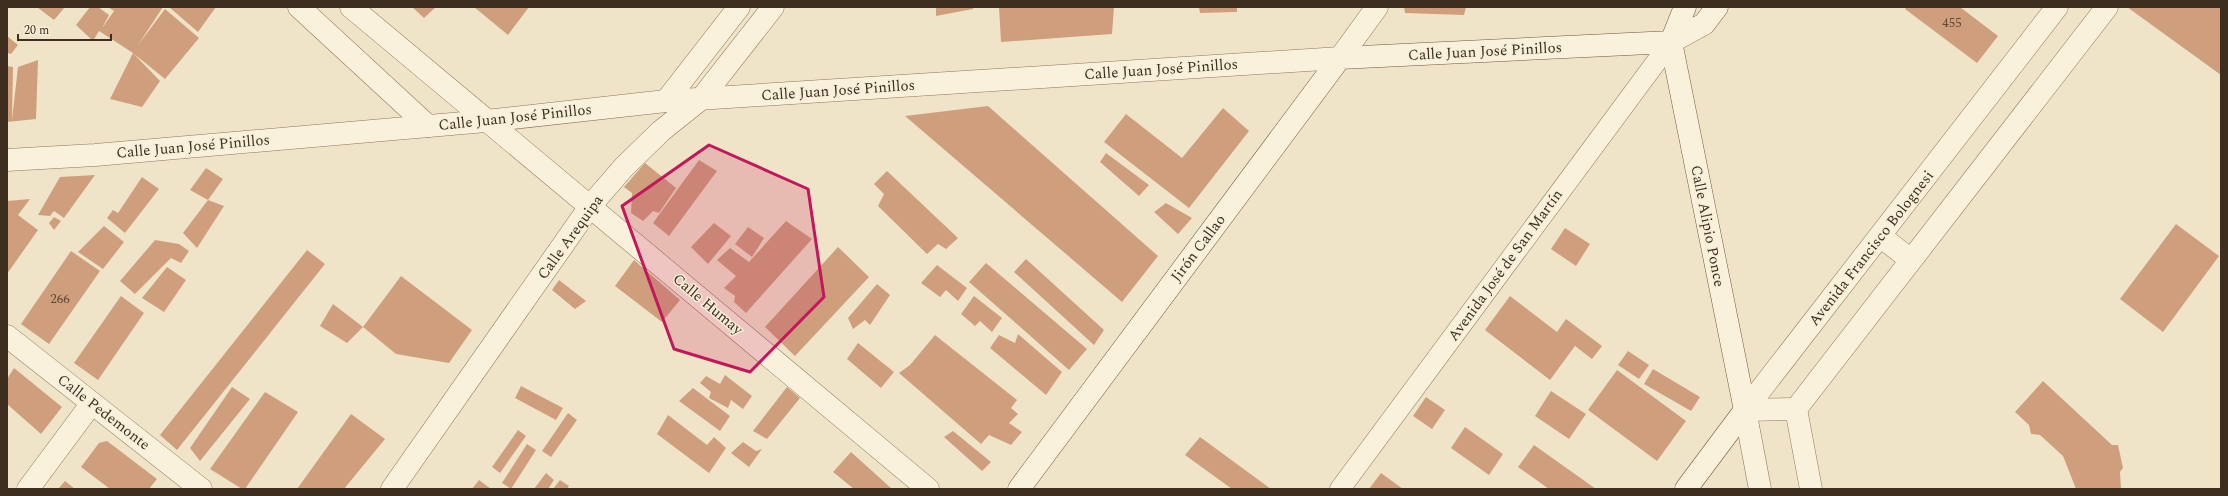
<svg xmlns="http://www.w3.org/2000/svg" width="2228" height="496" viewBox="0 0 2228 496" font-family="Spectral,serif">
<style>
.building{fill:#cf9f7d}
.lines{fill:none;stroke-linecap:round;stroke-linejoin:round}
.pedestrian-casing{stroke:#8d765c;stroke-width:21}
.minor-casing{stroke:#8d765c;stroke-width:23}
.tertiary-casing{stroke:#8d765c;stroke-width:23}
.secondary-casing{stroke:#6f573f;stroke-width:23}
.pedestrian{stroke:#faf1dc;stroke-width:20}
.minor{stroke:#faf1dc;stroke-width:22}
.tertiary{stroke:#faf1dc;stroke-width:22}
.secondary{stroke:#faf1dc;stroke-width:22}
.marked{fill:#c2185b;fill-opacity:0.2;stroke:#c2185b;stroke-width:3;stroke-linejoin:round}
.labels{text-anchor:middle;stroke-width:3;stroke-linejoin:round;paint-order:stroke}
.number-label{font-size:13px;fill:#624a37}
.street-label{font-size:15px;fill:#3d2e20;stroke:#f7eed8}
</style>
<rect width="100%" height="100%" fill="#f0e4c8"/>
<path class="building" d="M37 7H65L54 20Z
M90 7H98L109 15 102 28 114 11 108 7H163L138 45 165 9 199 38 165 79 133 53 99 31 93 41 76 25Z
M169 7H216L198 32Z
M412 7H436L424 18Z
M474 7H529L508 35Z
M936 7H973V9L936 16Z
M999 7H1114L1112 34 1001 42Z
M1199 7H1237V12L1200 13Z
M1404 7H1466L1464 15 1405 13Z
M1907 7H1960L1998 36 1977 63 1905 9Z
M2127 7H2221V75Z
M7 36 18 45 11 54 7 53Z
M133 53 160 81 142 107 110 99Z
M38 60 36 119 7 122V66L13 67 12 120 18 67Z
M988 106 1158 256 1122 302 905 116Z
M1223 108 1249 131 1189 208 1104 142 1126 114 1182 158Z
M1106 153 1149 185 1139 196 1100 162Z
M699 160 717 171 669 236 653 223Z
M645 163 676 188 659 213 653 211 643 221 631 213 632 193 624 187Z
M206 168 223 179 208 200 190 190Z
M887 171 958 238 946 249 938 244 927 254 878 206 884 194 874 184Z
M95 175 64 218 54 211 50 216 38 215 60 177Z
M142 177 159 189 125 233 107 218 113 210 118 213Z
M30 199 18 215 38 230 7 274V201Z
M208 200 224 206 197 248 183 233Z
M1166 203 1192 218 1178 234 1154 212Z
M54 217 61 221 54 230 49 223Z
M786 221 812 239 746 313 734 302 735 296 724 288 736 276 717 260 730 248 749 262Z
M714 223 731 236 708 264 691 247Z
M2176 224 2219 256 2163 332 2120 299Z
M104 226 124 242 103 269 78 252Z
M748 227 764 238 752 257 735 244Z
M1565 228 1590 244 1576 266 1551 249Z
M155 240 179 244 189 251 181 263 171 258 135 294 120 281Z
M838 247 869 277 795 356 765 327Z
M307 250 325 264 177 450 160 435Z
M71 251 100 271 49 344 21 324Z
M1026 259 1104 330 1094 345 1014 272Z
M634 260 680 300 662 322 615 286Z
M986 263 1087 349 1069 370 969 282Z
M937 265 967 288 958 301 946 290 940 297 921 283Z
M167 267 186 280 164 312 142 298Z
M401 276 472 330 449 363 396 354 363 327Z
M559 280 586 301 575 309 552 290Z
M877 284 890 295 870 325 865 320 853 329 848 318Z
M121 296 144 313 98 380 74 363Z
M974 296 1002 318 992 332 980 321 975 326 961 314Z
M1510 296 1557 332 1566 319 1602 346 1592 359 1575 346 1550 380 1485 330Z
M333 304 363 327 347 343 320 326Z
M1018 334 1062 372 1046 395 990 348 999 335 1015 343Z
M935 335 1017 400 1011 408 1018 414 1009 423 1022 432 1011 445 989 435 981 444 899 373 910 365Z
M858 343 894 372 881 388 847 359Z
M1628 351 1649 365 1639 379 1618 365Z
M14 368 62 407 41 434 7 404V379Z
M1653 369 1700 397 1691 411 1644 384Z
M1617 370 1686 421 1657 461 1588 410Z
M725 375 752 396 743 409 731 400 728 408 709 398 711 392 700 383 706 376 720 384Z
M2043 381 2112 445H2118L2123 468 2120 472 2121 489H2076L2063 456 2040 435 2031 434 2029 425 2015 412Z
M521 386 563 408 556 420 515 398Z
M232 387 250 399 200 461 190 448Z
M787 387 800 398 767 439 753 431Z
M693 388 730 416 720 431 679 401Z
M1551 391 1586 414 1569 439 1535 416Z
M265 392 298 412 245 489H242L210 469Z
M1426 397 1445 410 1432 429 1413 416Z
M568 413 577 420 551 457 542 451Z
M351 414 385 439 344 489H297Z
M668 415 707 445 714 437 726 448 709 473 657 434Z
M1465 427 1503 454 1489 475 1451 448Z
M518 430 526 436 500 473 492 467Z
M953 431 991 462 982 471 944 437Z
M1200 437 1271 489H1232L1185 455Z
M107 441 157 479 149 489H110L81 467 99 443Z
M743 442 756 451 762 449 749 467 731 453Z
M527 444 536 450 511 489 502 483Z
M1534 445 1596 489H1549L1518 467Z
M851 452 892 489H854L833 472Z
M546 473 554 480 548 489H534Z
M1381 473 1403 489H1369Z
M479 480 491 489H472Z
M560 480 569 486 567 489H553Z
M65 481 75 489H58Z"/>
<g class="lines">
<g class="pedestrian-casing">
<path id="pedestrian" d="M1340 489 1671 42"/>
</g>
<g class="minor-casing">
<path id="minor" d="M299 7 428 126
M351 7 928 489
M1340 58 1377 7
M666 101 739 7
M1880 236 1911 260
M7 336 201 489
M1796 409 2107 7
M1745 410 2057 7
M28 489 92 403
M392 489 591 205 624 167 661 131 701 99 773 7"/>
</g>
<g class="tertiary-casing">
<path id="tertiary" d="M7 160 95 155 486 121 666 101 1340 58
M1760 489 1745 410 1796 409 1811 489"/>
</g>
<g class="secondary-casing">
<path id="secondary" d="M1671 42 1745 410 1686 489
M1671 42 1685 7
M1019 489 1340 58 1671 42 1704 24 1717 7"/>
</g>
<use href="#pedestrian" class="pedestrian"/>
<use href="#minor" class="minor"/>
<use href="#tertiary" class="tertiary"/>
<use href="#secondary" class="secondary"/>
</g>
<path class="marked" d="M709 145 808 189 824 297 750 372 674 349 622 206Z"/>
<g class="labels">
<g class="number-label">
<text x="1952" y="27">455</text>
<text x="60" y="303">266</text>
</g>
<g class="street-label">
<text transform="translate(1485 51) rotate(-3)" y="5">Calle Juan José Pinillos</text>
<text transform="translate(1161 69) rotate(-4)" y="5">Calle Juan José Pinillos</text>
<text transform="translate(838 90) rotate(-4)" y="5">Calle Juan José Pinillos</text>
<text transform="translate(515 117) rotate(-6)" y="5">Calle Juan José Pinillos</text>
<text transform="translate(193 146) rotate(-5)" y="5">Calle Juan José Pinillos</text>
<text transform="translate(1708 226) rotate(79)" y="5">Calle Alipio Ponce</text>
<text transform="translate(570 237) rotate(-54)" y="5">Calle Arequipa</text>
<text transform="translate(1198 248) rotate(-53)" y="5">Jirón Callao</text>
<text transform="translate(1871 248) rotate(-52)" y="5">Avenida Francisco Bolognesi</text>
<text transform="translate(1505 265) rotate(-54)" y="5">Avenida José de San Martín</text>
<text transform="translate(708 304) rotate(40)" y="5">Calle Humay</text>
<text transform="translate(104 412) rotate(38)" y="5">Calle Pedemonte</text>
</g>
</g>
<rect width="2228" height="496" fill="none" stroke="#3d2e20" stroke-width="16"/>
<path d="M18 34v6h93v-6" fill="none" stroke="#3d2e20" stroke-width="2"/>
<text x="24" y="34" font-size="12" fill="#3d2e20" stroke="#f7eed8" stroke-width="3" paint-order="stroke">20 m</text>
</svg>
